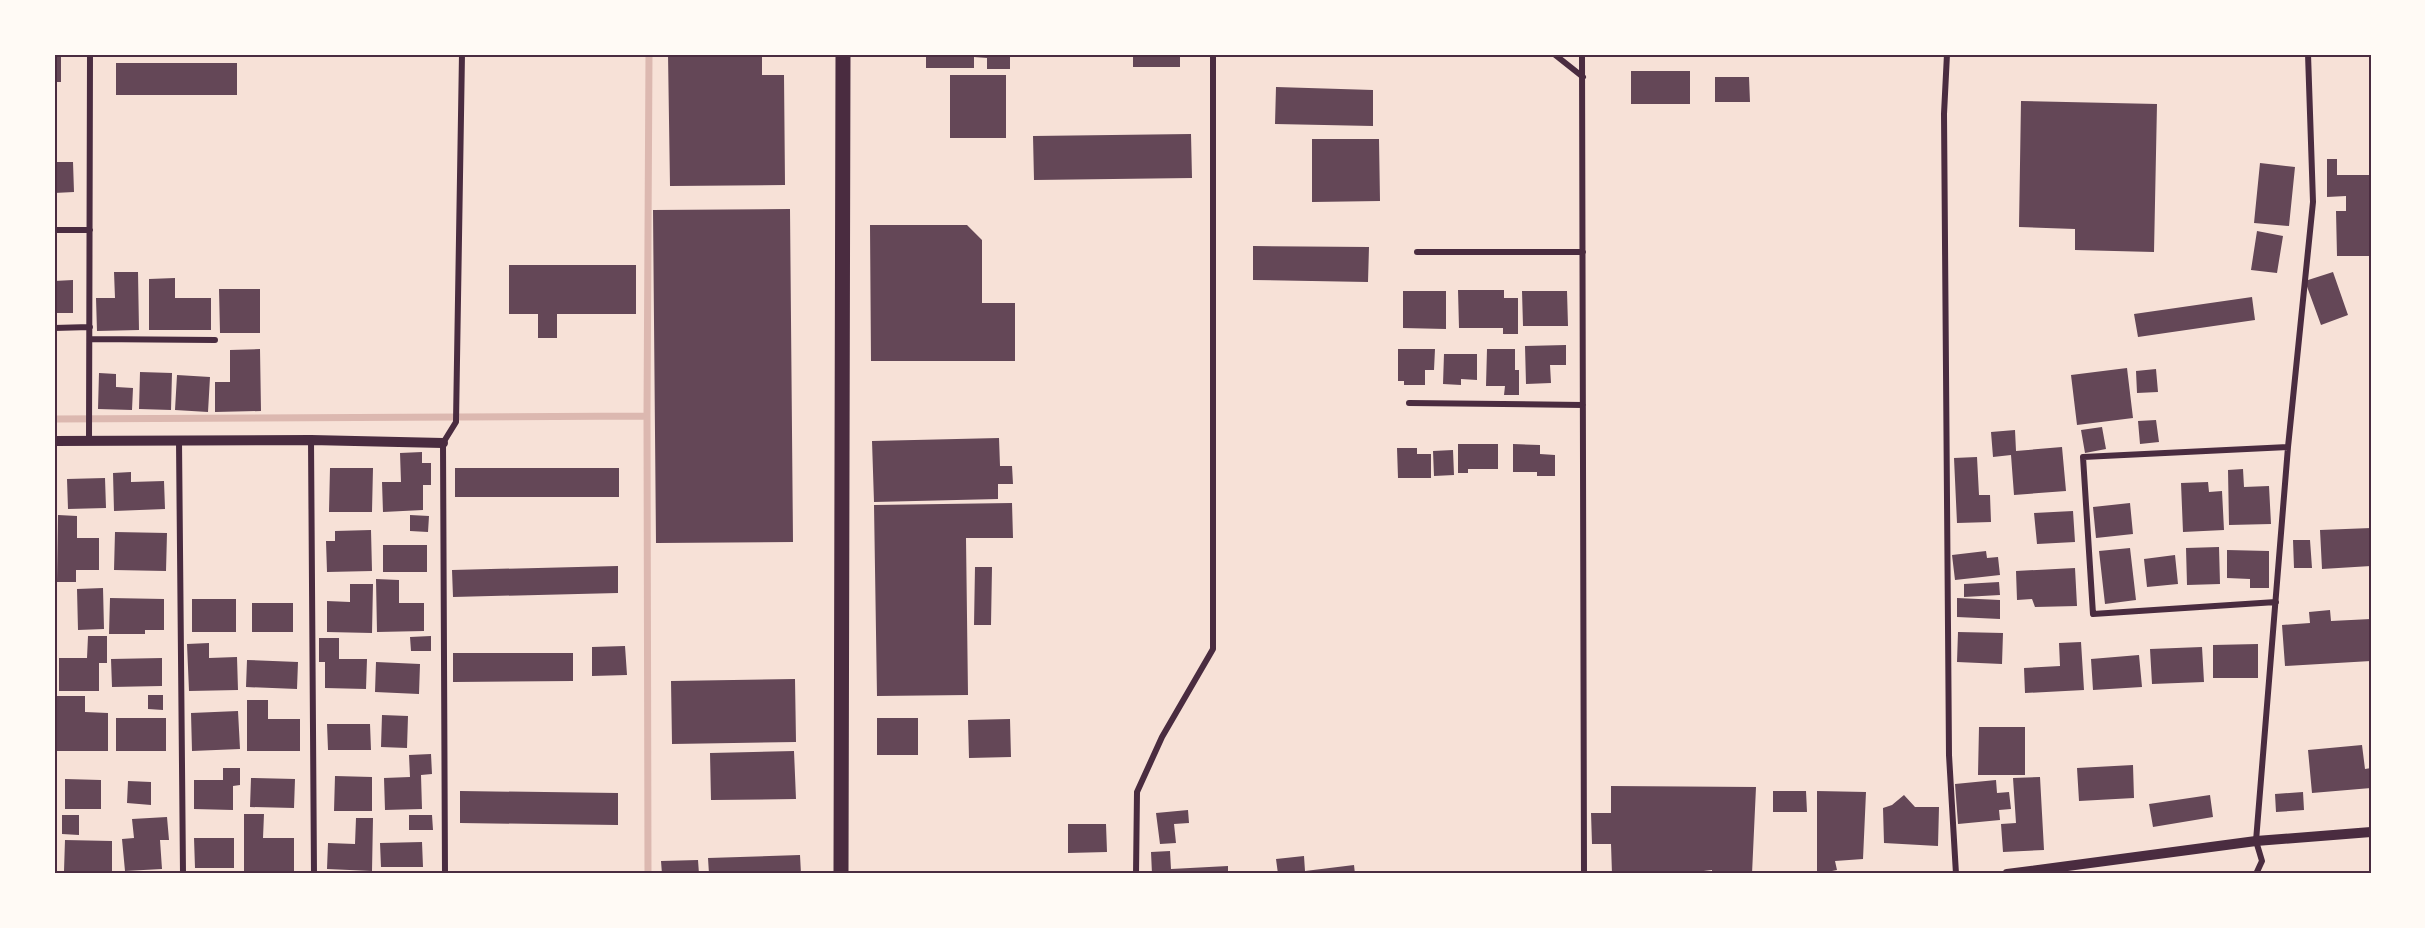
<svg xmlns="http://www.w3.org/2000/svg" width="2425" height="928" viewBox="0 0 2425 928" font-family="Figtree,sans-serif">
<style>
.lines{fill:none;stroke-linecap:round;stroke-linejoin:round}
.stream{stroke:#dcb8b0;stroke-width:7}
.building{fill:#644757}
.minor{stroke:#4a2c40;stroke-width:6}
.tertiary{stroke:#4a2c40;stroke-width:10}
.primary{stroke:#4a2c40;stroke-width:15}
.neatline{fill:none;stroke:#4a2c40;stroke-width:2}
</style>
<rect width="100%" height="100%" fill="#f7e1d7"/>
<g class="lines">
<path class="stream" d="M54 419 647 416
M648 874 647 416 649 54"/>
</g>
<path class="building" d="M54 54H61V82H54Z
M668 54H762V75H784L785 185 670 186Z
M926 54H1010V69H987V58L974 57V68H926Z
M1133 54H1180V67H1133Z
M116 63H237V95H116Z
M1631 71H1690V104H1631Z
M950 75H1006V138H950Z
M1715 77H1749L1750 102H1715Z
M1276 87 1373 90V126L1275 124Z
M2021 101 2157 104 2154 252 2075 250V229L2019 227Z
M1191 134 1192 178 1034 180 1033 136Z
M1312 139H1379L1380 201 1312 202Z
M2327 159H2337V175H2371V256H2337L2336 211H2346V196L2327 197Z
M54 162H73L74 192 54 193Z
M2260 163 2295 167 2289 226 2254 223Z
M790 209 793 542 656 543 653 210Z
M870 225H967L982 240V303H1015V361H871Z
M2257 231 2283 236 2277 273 2251 270Z
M1253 246 1369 247 1368 282 1253 280Z
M509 265H636V314H557V338H538V314H509Z
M114 272H138L139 330 97 331 96 298H115Z
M2333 272 2348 315 2321 325 2305 281Z
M175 278V298H211V330H149V279Z
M73 280V313H54V281Z
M219 289H260V333H220Z
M1458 290H1504V298H1518V334H1503V328H1459Z
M1403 291H1446V329L1403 328Z
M1522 291H1567L1568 326H1523Z
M2252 297 2255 320 2138 337 2134 314Z
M1566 345V365H1550L1551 383 1526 384 1525 346Z
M260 349 261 411 215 412V382H230V350Z
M1398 349H1435L1434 370H1425V385H1404V381H1398Z
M1487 349H1515V370H1519V395H1504L1505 386H1486Z
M1444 354H1477V380L1461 379V385L1443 384Z
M2127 368 2133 418 2077 425 2071 375Z
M2156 369 2158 392 2137 393 2136 371Z
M140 372 172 373 171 410 139 409Z
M99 373 116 374V387L133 388 132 410 98 409Z
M177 375 210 377 208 412 175 410Z
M2156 420 2159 442 2140 444 2138 421Z
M2102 427 2106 449 2085 453 2081 430Z
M2015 430 2016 451 2062 447 2066 491 2014 495 2011 455 1993 457 1991 432Z
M999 438 1000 466H1012L1013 484H998V499L874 502 872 441Z
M1458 444H1498V469H1468V473H1458Z
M1513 444 1540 445V454L1555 455V476H1537V472H1513Z
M1397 448H1417V454H1431V478H1398Z
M1453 450 1454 475 1434 476 1433 451Z
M422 452V463H431V485H423V510L383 512 382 482H401L400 453Z
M1977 457 1979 495H1990L1991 522 1957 523 1954 458Z
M330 468H373L372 512H329Z
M455 468H619V497H455Z
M2243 469 2244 487 2269 486 2271 524 2229 525 2228 470Z
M131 472V482L164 481 165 509 114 511 113 473Z
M105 478 106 508 68 509 67 479Z
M2208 482 2209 492 2222 491 2224 530 2183 532 2181 483Z
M1012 503 1013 538H966L968 695 877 696 874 505Z
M2130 503 2133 534 2096 538 2093 507Z
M2073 511 2075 542 2037 544 2034 513Z
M58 515 77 516V538H99V570H76V582H57Z
M410 515 429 516 428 532 410 531Z
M2371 528V566L2322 569 2320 530Z
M371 530 372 571 327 572 326 541H335V531Z
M115 532 167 533 166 571 114 570Z
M2293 540H2310L2312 568H2294Z
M383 545H427V572H383Z
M2219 547 2220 584 2187 585 2186 548Z
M2130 548 2136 600 2105 604 2099 551Z
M2227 550 2269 551V588H2250V579L2227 578Z
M1986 551 1987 558 1998 557 2000 575 1955 580 1952 555Z
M2175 555 2178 584 2147 587 2144 559Z
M618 566V593L453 597 452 570Z
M975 567H992L991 625H974Z
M2075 568 2077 606 2035 607 2032 599 2017 600 2016 571Z
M376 579 399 580V603H424V631L377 632Z
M1999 582 2000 595 1964 597V584Z
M350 584H373L372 633 327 632V601L350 602Z
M103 588 104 629 78 630 77 589Z
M110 598 164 599V630H145V634H109Z
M1957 598 2000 600V619L1957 617Z
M192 599H236V632H192Z
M252 603H293V632H252Z
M2330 610 2331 621 2371 619V661L2285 666 2282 625 2310 623 2309 612Z
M1958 632 2003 633 2002 664 1957 662Z
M88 636H107V663H99V691H59V658H87Z
M431 636V651H411L410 637Z
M319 638H339V659H367L366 689 325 688V662H319Z
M2081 642 2084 690 2025 693 2024 668 2060 666 2059 643Z
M209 643V658L237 657 238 690 189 691 187 644Z
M2258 644V678H2213V645Z
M625 646 627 675 592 676V647Z
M2202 647 2204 682 2152 684 2150 649Z
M453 653H573V681L453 682Z
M2139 655 2142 687 2093 690 2091 659Z
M162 658V686L112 687 111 659Z
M247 660 298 662 297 689 246 687Z
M376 662 420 664 419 694 375 692Z
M795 679 796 742 672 744 671 681Z
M148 695H163V710L148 709Z
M56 696H85V712L108 713V751H56Z
M247 700H268V719H300V751H247Z
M238 711 240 749 192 751 191 713Z
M382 715 408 716 407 748 381 747Z
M116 718H166V751H116Z
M877 718H918V755H877Z
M1010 719 1011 757 969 758 968 720Z
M327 724H370L371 750H328Z
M1979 727H2025V775H1978Z
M2362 745 2365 769 2371 768V788L2312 793 2308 750Z
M794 751 796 799 711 800 710 753Z
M431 754 432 774 421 775 422 809 385 810 384 778 410 777 409 755Z
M2133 765 2134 798 2079 801 2077 768Z
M223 768H240V785L233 786V810L194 809V780H223Z
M335 776 372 777V811H334Z
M2040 777 2044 850 2003 852 2001 824 2016 823 2013 778Z
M251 778 295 779 294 808 250 807Z
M65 779 101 780V809H65Z
M1996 780 1997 793 2009 792 2011 809 1999 810 2000 820 1958 824 1955 784Z
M128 781 151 782V805L127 803Z
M1611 786 1756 787 1752 874H1712V870L1679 874H1612L1611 844H1592L1591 813H1611Z
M460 791 618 793V825L460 823Z
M1773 791H1806L1807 812H1773Z
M1817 791 1866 792 1863 859 1835 861 1837 870 1817 874Z
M2303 792 2304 810 2276 812 2275 794Z
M1904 795 1915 807H1939L1938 846 1884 843 1883 808 1892 805Z
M2210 795 2213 817 2153 827 2149 804Z
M1188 810 1189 823 1174 824 1176 843 1160 844 1156 813Z
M244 814H264L263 838H294V871H244Z
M62 815H79V835L62 834Z
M409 815H432L433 830H409Z
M167 817 169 840H160L162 869 125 871 122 839 134 838 132 819Z
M356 818H373L372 871 327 869 328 843 355 844Z
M1068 824H1106L1107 852 1068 853Z
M194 838H234V868H195Z
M65 840 112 841V872L64 871Z
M422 842 423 867H381L380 843Z
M1170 851 1171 869 1228 866V874H1152L1151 852Z
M800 855 801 874H709L708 858Z
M1304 856 1305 871 1354 865 1355 874H1278L1276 859Z
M698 860 699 874H662L661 861Z"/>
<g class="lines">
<path class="minor" d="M1554 54 1583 77
M1582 54 1584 874
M1947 54 1944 114 1949 755 1956 874
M54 230H90
M1417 252H1583
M54 328 90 327
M90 339 215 340
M1409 403 1583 405
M311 440 314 874
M89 441 90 54
M179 441 183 874
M2276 602 2093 614 2083 457 2288 447
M445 874 443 443 456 422 462 54
M1136 874 1137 792 1162 737 1213 649V54
M2256 874 2262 861 2256 841 2288 447 2313 202 2308 54"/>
<path class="tertiary" d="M54 441 311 440 443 443
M2007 874 2256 841 2371 832"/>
<path class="primary" d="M841 874 843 54"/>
</g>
<rect width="2425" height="928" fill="none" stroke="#fffaf5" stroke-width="111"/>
<rect x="56" y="56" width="2314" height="816" class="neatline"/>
</svg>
